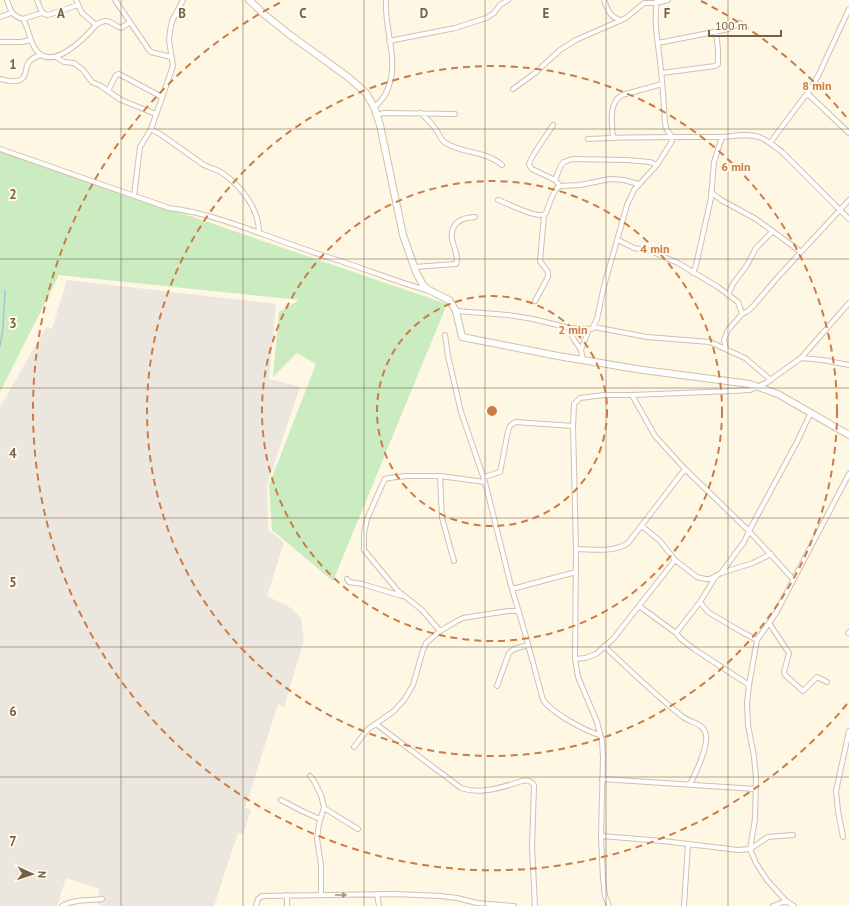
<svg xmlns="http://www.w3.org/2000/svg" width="849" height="906" viewBox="0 0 849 906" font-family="'PT Sans',sans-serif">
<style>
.industrial{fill:#ece7de}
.green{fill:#cbebc1}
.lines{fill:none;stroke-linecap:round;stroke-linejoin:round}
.stream{stroke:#9dc6d9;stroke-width:1.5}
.street-casing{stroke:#d0c2ac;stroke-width:6}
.secondary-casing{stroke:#d1c1a6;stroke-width:8}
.street{stroke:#fff;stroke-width:4}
.secondary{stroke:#fff;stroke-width:6}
.oneway{fill:#a59888}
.grid{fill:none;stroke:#756048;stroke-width:1;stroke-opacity:0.55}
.ring{fill:none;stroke:#cc7b46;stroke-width:2;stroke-dasharray:7 5}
.grid-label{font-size:13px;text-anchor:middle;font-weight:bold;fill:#756048;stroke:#fffaea;stroke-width:4;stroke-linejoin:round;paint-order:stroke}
.centre{fill:#cc7b46;stroke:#fffaea;stroke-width:2}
.ring-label{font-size:12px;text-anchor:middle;font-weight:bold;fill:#cc7b46;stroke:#fffaea;stroke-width:4;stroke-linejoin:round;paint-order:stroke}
</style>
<rect width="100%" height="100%" fill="#fdf7e3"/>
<path class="industrial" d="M67 280 276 304 269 379 300 387 267 485 268 529 284 543 267 596 291 608 301 618 304 640 284 707 278 704 245 808 251 810 243 835 238 833 214 906H105L96 903 100 889 66 878 57 906H0V407L46 327 52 329Z"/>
<path class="green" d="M0 151 447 304 333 581 272 530 269 485 316 364 297 353 273 377 279 312 299 300 59 275 0 392Z"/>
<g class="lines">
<path class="stream" d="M0 346 3 328 5 291"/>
<g class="street-casing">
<path id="street" d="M7 0C10 10 12 16 23 19 29 29 29 40 36 50 52 72 85 38 96 25
M37 0C40 6 40 14 48 15L78 5
M76 0 82 13 96 25C109 17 109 23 121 28L130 22
M115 0 149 50 151 52 171 57
M604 0C608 10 609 16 620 20
M0 17 11 13
M23 19 42 13
M389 41 455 28 486 18 494 13 500 5 508 0
M0 42H21L31 40
M658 43 729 29 740 23
M56 57 64 62 74 63 83 70 92 82 101 86 121 100 156 114
M662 73 715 66 718 64V49L716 32
M0 79C6 80 14 83 20 80 31 75 19 61 41 55
M513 89 535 73 560 50 576 40 626 18 644 3H656L668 0
M108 91 116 75 119 74 162 97
M807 93 849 133
M374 107C378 104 382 100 385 95 402 63 384 34 386 0
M420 113C427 118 432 124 437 131 439 135 441 139 444 142 461 154 485 150 502 165
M377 115 384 113 455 114
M553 125C548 134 529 158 529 165L532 169 555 180
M151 129 160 134 204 165C210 168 216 169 221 172 241 186 259 208 259 233
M613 138C612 124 608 103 622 95L662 84
M588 139C633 136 677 137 722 137 734 136 747 133 759 137 767 140 774 146 782 152L849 219
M770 143 811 88 819 74 849 9
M0 149 169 208C203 212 234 224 265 235 287 243 309 251 331 258 363 268 394 281 426 290
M560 186 555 180 561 165 564 162 572 159 627 160 650 162 657 165
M711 192 721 200 756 219 801 252
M134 196 140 147 151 129 173 66 169 40 170 31 172 21 183 0
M498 200C509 204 529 215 540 215 543 215 543 215 546 213L551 199 556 189 560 186 580 185 610 179 624 180 638 184
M618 240 634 248 651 251 678 263 718 287 738 302 742 314
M414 267 456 264C461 252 445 239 455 225 460 218 467 218 475 217
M693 273 696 265 711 198 714 162 722 137
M728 295 733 284 747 265 756 248 773 231
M535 301 548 277V272L540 261 544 215
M456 311 508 315 533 319 569 328 592 329 597 319 604 286 627 205 634 190 657 165 672 141V137L667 130 665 124C664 107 663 89 661 71 659 47 653 24 657 0
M594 327 647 337 710 342 745 358 771 380
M569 328 573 338 581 350
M445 335 448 356 461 412 485 482 510 582 525 633 543 700C552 713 585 731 600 735
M726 349 724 340 728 330 742 314 748 311 755 304 777 278 849 200
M801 358 823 360 849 365
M583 360 581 350 589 329
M632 395 655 436 685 469 749 531 793 579
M440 476 442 518 454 561
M484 477 500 472 508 431 510 426 515 422 573 426
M642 526 660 541 675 560 697 577 705 579H710L721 573 744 542 749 531 798 440 811 412
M576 549C593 549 614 553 628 543L685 469
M721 573 753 563 771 554
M347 579 349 582 362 584 402 596
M512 589 576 572
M700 602 708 612 740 631 757 640
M639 606 676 633 681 639 694 649 749 685
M769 623 789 653 784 672 785 675 803 691 817 677 827 682
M440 631 422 610 398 591 364 550V533L367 519 382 485 385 479 389 478 406 476H440L485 482
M676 633 700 602 716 576
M848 633 849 632
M604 646C630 670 655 695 683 717 691 723 704 723 706 735 708 747 696 773 690 784
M575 659 585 658 596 654 613 639 675 560
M497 686 509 653 514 649 528 645
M376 724 461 788C481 795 503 787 522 781 528 780 530 780 534 785L532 847 535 906
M354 747 367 730 394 711 404 700 413 685 423 650 426 643 440 631 457 621 463 618 508 611H519
M310 776 314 781 321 795 324 807 319 824 317 839 321 865V895
M602 779 756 789
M281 800 302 811 320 819
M324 808 358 829
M601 836 663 841 738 850 750 849 768 837 793 835
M843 837 838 811 836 791 849 731
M377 894 379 906
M62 906C73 899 89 901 102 899
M256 906 258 899 262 896 395 894 441 896 457 898 477 903 514 906
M287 906V895
M609 906 605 896 603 879 601 836 603 758 602 741 597 722 578 677 575 659 576 549 573 426 574 404 580 398 604 395H632L732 391 750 390 766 383 801 358 849 303
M684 906 688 844
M773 906 786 901
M794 906 786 901 767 880 756 863 750 849 755 819 756 778 754 757 748 725 747 703 749 685 757 640 776 613 849 474"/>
</g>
<g class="secondary-casing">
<path id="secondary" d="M249 0 265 15 290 35 348 77 366 93 374 107 380 125 403 235 416 272 423 285 429 290 449 300 456 311 462 337 558 356 643 370 750 384 778 394 849 435"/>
</g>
<use href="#street" class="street"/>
<use href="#secondary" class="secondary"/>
</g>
<defs><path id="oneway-solid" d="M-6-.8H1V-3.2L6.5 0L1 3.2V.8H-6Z"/></defs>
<use class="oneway" href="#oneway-solid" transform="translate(341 895) rotate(1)"/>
<path class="grid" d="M121 0V906M243 0V906M364 0V906M485 0V906M606 0V906M728 0V906M0 129H849M0 259H849M0 388H849M0 518H849M0 647H849M0 777H849"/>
<g class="ring">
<circle cx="492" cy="411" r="115"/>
<circle cx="492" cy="411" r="230"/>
<circle cx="492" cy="411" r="345"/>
<path d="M847 704A460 460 0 1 1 283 1M701 1A460 460 0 0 1 847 118"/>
</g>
<g class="grid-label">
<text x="61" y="18">A</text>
<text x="182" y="18">B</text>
<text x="303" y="18">C</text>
<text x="424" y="18">D</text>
<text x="546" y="18">E</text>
<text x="667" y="18">F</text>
<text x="13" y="69">1</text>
<text x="13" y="199">2</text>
<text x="13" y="328">3</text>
<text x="13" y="458">4</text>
<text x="13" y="587">5</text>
<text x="13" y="716">6</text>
<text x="13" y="846">7</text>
</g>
<circle cx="492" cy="411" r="6" class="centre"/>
<g class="ring-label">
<text x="817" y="90">8 min</text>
<text x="736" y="171">6 min</text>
<text x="655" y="253">4 min</text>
<text x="573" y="334">2 min</text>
</g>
<g transform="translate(32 874) rotate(93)" stroke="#fffaea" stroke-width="3" paint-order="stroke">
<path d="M0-3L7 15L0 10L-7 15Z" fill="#756048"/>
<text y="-6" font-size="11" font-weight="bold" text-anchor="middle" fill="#756048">N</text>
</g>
<path d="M709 30v6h72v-6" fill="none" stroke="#756048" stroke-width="2"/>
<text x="715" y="30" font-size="12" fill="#756048" stroke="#fffaea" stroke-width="3" paint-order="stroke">100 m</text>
</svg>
